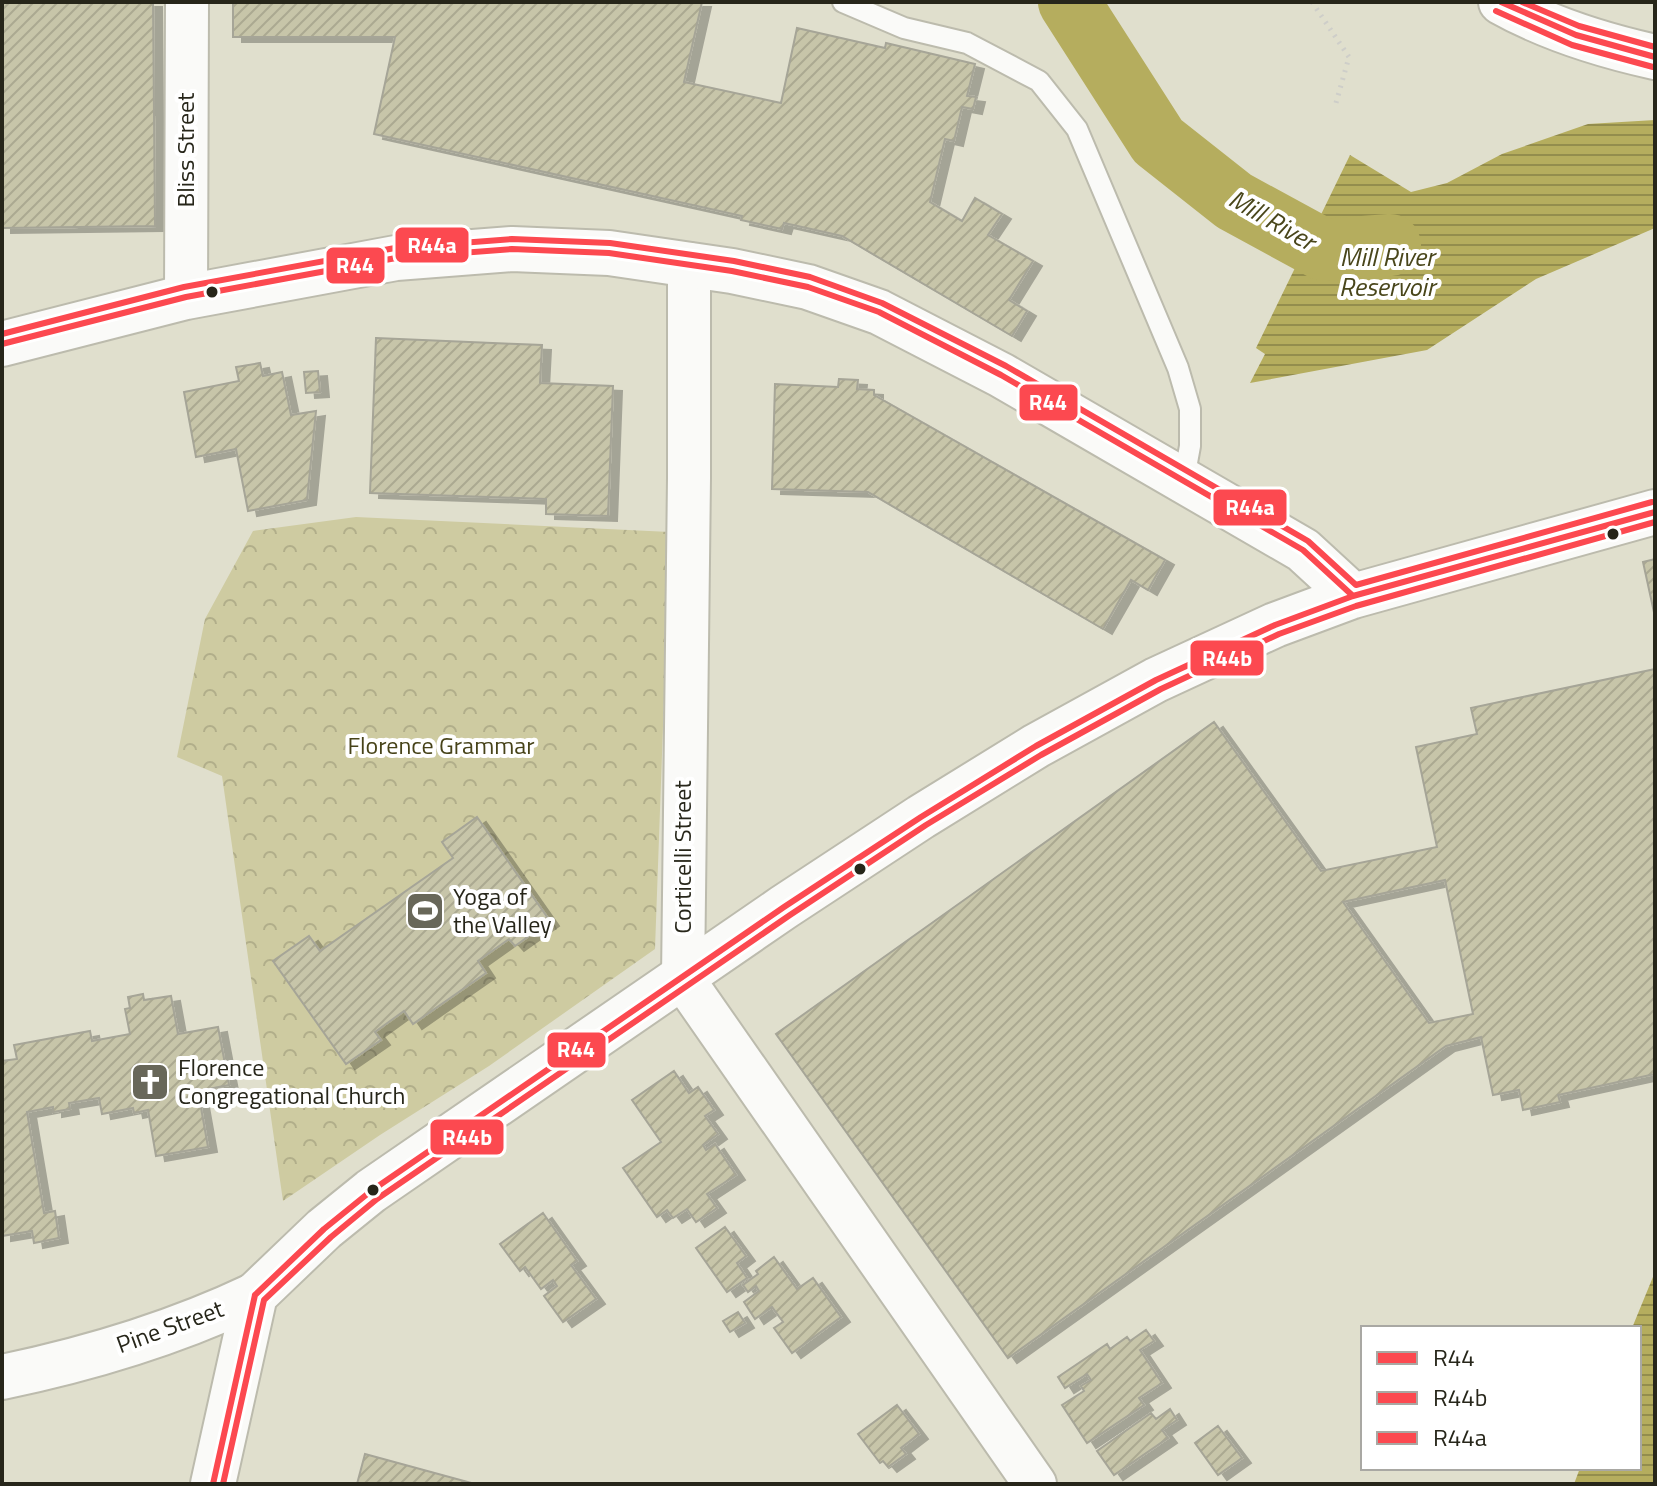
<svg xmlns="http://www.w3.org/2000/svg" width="1657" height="1486" viewBox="0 0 1657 1486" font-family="'Titillium Web',sans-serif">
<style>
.park{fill:url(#park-crowns)}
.water{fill:url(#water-rules)}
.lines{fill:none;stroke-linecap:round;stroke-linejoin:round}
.river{stroke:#b5ad5e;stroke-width:62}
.building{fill:url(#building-hatch);stroke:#a6a597;stroke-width:2;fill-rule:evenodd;filter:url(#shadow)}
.service-casing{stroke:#bcbbad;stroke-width:24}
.minor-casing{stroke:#bcbbad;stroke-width:46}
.tertiary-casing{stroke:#bcbbad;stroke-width:48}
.secondary-casing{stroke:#bcbbad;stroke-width:48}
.path{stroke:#cecec9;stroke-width:5;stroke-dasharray:2 6;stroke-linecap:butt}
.service{stroke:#fafaf8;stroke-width:20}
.minor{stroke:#fafaf8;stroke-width:42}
.tertiary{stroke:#fafaf8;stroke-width:44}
.secondary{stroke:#fafaf8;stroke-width:44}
.bus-1-casing{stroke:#fff;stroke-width:12}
.bus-2-casing{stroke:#fff;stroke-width:12}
.bus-3-casing{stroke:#fff;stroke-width:12}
.bus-1{stroke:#fc4950;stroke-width:6}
.bus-2{stroke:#fc4950;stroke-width:6}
.bus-3{stroke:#fc4950;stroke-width:6}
.bus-dot{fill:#27261a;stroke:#fff;stroke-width:3}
.labels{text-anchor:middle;stroke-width:8;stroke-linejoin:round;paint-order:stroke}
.street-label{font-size:24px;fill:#27261a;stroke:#fff}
.park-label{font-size:24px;fill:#474319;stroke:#fff}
.poi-label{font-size:24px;fill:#27261a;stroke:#fff;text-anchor:start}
.water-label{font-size:26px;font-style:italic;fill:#49461b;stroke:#fff}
.line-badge{stroke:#fff;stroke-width:3}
.badge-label{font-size:22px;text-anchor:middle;font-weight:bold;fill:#fff}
</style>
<defs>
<pattern id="park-crowns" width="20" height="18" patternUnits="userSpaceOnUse" patternTransform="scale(2)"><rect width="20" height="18" fill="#cecba1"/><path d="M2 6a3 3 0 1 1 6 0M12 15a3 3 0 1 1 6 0" fill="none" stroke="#b1ae8a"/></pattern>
<pattern id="water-rules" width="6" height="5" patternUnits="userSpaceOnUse" patternTransform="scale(2)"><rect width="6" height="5" fill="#b5ad5e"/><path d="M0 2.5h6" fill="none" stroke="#938d4d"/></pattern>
<pattern id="building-hatch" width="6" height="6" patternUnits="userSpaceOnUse" patternTransform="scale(2)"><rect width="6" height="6" fill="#c7c5a9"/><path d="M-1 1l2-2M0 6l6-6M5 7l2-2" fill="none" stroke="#aba991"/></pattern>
<filter id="shadow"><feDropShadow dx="9" dy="5" stdDeviation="0" flood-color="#0004"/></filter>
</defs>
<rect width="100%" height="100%" fill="#e0dfcd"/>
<path class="park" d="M356 517 670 532 655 949 489 1066 380 1135 283 1201 222 776 177 757 205 619 253 531Z"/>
<path class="water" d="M1655 120V228L1536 279 1427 350 1250 383 1265 354 1256 348 1350 155 1411 192 1447 183 1502 154 1588 124Z
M1655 1272V1484H1574L1580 1468H1639V1328H1632Z"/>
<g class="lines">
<path class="river" d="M1069 2 1158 141 1234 201 1324 250 1390 245"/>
</g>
<path class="building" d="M2 2H153L155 226 2 228Z
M233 2H702L684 82 781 103 797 28 885 48 886 43 975 64 967 96 976 97 973 109 962 107 954 141 945 139 930 202 962 221 975 198 1002 214 988 235 1033 261 1009 300 1027 311 1012 336 842 236 784 223 782 229 741 220 742 216 374 134 395 37H233Z
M376 338 542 345 540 383 613 386 608 516 546 514V499L370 493Z
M260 363 263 376 282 372 291 415 316 411 307 500 248 511 236 449 196 457 184 392 239 381 236 367Z
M318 371 320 392 306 393 304 372Z
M839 379 858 380 857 389 874 390V395L1165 560 1148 590 1131 580 1103 629 868 492 772 489 775 384 838 387Z
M1655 559V617L1643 562Z
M1655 669V1074L1558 1095 1560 1102 1523 1110 1519 1090 1493 1095 1481 1037 1446 1046 1008 1358 776 1034 1214 722 1321 871 1437 847 1416 747 1477 734 1471 708ZM1445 880 1473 1014 1429 1023 1343 902Z
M477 817 550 921 515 946 509 939 478 961 486 973 413 1024 404 1011 375 1032 381 1040 346 1064 273 961 309 936 320 951 453 858 442 842Z
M143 994 144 1000 171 996 178 1034 218 1027 229 1085 198 1091 208 1147 156 1156 148 1110 134 1113 133 1108 102 1114 99 1098 69 1103 70 1109 53 1112V1107L27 1112 44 1213 55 1211 59 1238 34 1243 32 1231 2 1236V1061L17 1059 14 1045 90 1031 92 1041 130 1034 125 1009 130 1008 128 997Z
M674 1071 689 1093 698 1087 714 1110 705 1116 718 1134 703 1145 706 1150 715 1144 736 1175 707 1194 717 1208 696 1222 687 1209 673 1218 667 1210 657 1217 623 1168 661 1142 632 1100Z
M543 1213 577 1261 571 1265 596 1299 563 1322 544 1296 557 1286 553 1280 541 1289 525 1267 520 1271 500 1244Z
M725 1227 746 1256 737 1263 747 1278 727 1292 696 1248Z
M774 1257 797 1289 813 1278 841 1317 792 1353 774 1328 783 1322 772 1307 755 1319 744 1302 759 1291 756 1286 748 1292 743 1285 758 1274 756 1271Z
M738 1312 745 1323 730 1332 723 1321Z
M1146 1330 1154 1341 1140 1350 1162 1383 1139 1398 1144 1405 1087 1443 1062 1405 1084 1391 1081 1386 1091 1380 1087 1374 1065 1388 1058 1377 1107 1344 1110 1349 1127 1337 1130 1341Z
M897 1405 919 1434 901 1448 906 1454 888 1467 883 1461 880 1463 858 1434Z
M1170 1409 1177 1420 1162 1430 1168 1438 1114 1475 1097 1451 1151 1413 1156 1419Z
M1218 1426 1242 1458 1218 1475 1195 1443Z
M365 1454 475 1484H357Z"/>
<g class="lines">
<g class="service-casing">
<path id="service" d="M843 2 904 28 967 43 1039 81 1077 129 1178 368 1190 409V446L1184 479"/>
</g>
<g class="minor-casing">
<path id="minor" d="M689 264V478L683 979 1035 1484
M186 297 187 2"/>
</g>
<g class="tertiary-casing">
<path id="tertiary" d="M2 1377C89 1359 175 1333 255 1295"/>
</g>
<g class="secondary-casing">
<path id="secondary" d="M1501 2C1549 29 1601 45 1655 57
M2 344 186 297 396 258 512 249 609 253 732 271 808 287 879 312 1001 375 1303 550 1353 596
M213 1484 255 1295 324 1229 371 1191 784 907 921 817 1036 746 1156 680 1275 625 1353 596 1655 512"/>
</g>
<path class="path" d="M1312 2 1349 57 1336 103"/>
<use href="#service" class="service"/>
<use href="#minor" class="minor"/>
<use href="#tertiary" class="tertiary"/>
<use href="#secondary" class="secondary"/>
<g class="bus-1-casing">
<path id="bus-1" d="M1501 2 1576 35 1655 57
M2 344 186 297 396 258 512 249 609 253 732 271 808 287 879 312 1001 375 1303 550 1353 596
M255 1295 324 1229 371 1191 784 907 921 817 1036 746 1156 680 1275 625 1353 596 1655 512
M213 1484 255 1295"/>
</g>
<g class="bus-2-casing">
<path id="bus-2" d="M1496 11 1572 45 1653 67
M223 1484 264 1300 331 1237 377 1199 790 915 926 825 1041 755 1161 689 1279 634 1356 606 1655 522"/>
</g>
<g class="bus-3-casing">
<path id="bus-3" d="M1522 2 1579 26 1655 47
M2 334 184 287 395 248 512 239 610 243 734 261 810 277 882 303 1006 366 1308 541 1356 585 1652 502"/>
</g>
<use href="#bus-1" class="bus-1"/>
<use href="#bus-2" class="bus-2"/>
<use href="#bus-3" class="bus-3"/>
</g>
<defs>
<g id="stadium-square" transform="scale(2)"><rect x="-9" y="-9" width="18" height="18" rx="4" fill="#686759" stroke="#fff"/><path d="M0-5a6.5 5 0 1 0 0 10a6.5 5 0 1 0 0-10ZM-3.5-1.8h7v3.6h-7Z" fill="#fff"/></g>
<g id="church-square" transform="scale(2)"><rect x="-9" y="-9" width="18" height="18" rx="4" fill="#686759" stroke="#fff"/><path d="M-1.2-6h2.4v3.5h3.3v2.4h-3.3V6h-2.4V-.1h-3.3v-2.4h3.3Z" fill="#fff"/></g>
</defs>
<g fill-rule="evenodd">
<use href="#stadium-square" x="425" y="911"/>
<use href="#church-square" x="150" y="1082"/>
</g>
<g class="bus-dot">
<circle cx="212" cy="292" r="7"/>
<circle cx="1613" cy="534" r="7"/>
<circle cx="860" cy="869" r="7"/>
<circle cx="373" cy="1190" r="7"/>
</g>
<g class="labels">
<g class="street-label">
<text transform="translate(186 150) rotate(-90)" y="8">Bliss Street</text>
<text transform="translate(683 857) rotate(-90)" y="8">Corticelli Street</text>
<text transform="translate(170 1327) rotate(-20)" y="8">Pine Street</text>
</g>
<g class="park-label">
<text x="441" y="754">Florence Grammar</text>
</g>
<g class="poi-label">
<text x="453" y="905">Yoga of<tspan x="453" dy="28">the Valley</tspan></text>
<text x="178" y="1076">Florence<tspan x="178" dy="28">Congregational Church</tspan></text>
</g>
<g class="water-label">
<text transform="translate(1272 220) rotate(30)" y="9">Mill River</text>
<text x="1387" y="266">Mill River<tspan x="1387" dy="30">Reservoir</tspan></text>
</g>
</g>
<g class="line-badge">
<rect x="394" y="226" width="76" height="38" rx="8" fill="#fc4950"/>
<rect x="325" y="246" width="61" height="39" rx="8" fill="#fc4950"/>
<rect x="1018" y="383" width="61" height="39" rx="8" fill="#fc4950"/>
<rect x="1212" y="488" width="76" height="39" rx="8" fill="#fc4950"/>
<rect x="1189" y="639" width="76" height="38" rx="8" fill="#fc4950"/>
<rect x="546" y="1031" width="61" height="38" rx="8" fill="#fc4950"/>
<rect x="429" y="1118" width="76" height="38" rx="8" fill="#fc4950"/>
</g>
<g class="badge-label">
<text x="432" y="253">R44a</text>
<text x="355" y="273">R44</text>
<text x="1048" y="410">R44</text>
<text x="1250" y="515">R44a</text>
<text x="1227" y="666">R44b</text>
<text x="576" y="1057">R44</text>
<text x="467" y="1145">R44b</text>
</g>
<rect width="1657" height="1486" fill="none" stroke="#27261a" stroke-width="8"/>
<rect x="1361" y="1326" width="280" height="144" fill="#ffffff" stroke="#a9a8a3" stroke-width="2"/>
<rect x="1377" y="1352" width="40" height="12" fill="#fc4950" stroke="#a9a8a3" stroke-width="2"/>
<text x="1433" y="1366" font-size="24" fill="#27261a">R44</text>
<rect x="1377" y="1392" width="40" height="12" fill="#fc4950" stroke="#a9a8a3" stroke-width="2"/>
<text x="1433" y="1406" font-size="24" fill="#27261a">R44b</text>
<rect x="1377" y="1432" width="40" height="12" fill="#fc4950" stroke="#a9a8a3" stroke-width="2"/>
<text x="1433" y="1446" font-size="24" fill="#27261a">R44a</text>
</svg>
